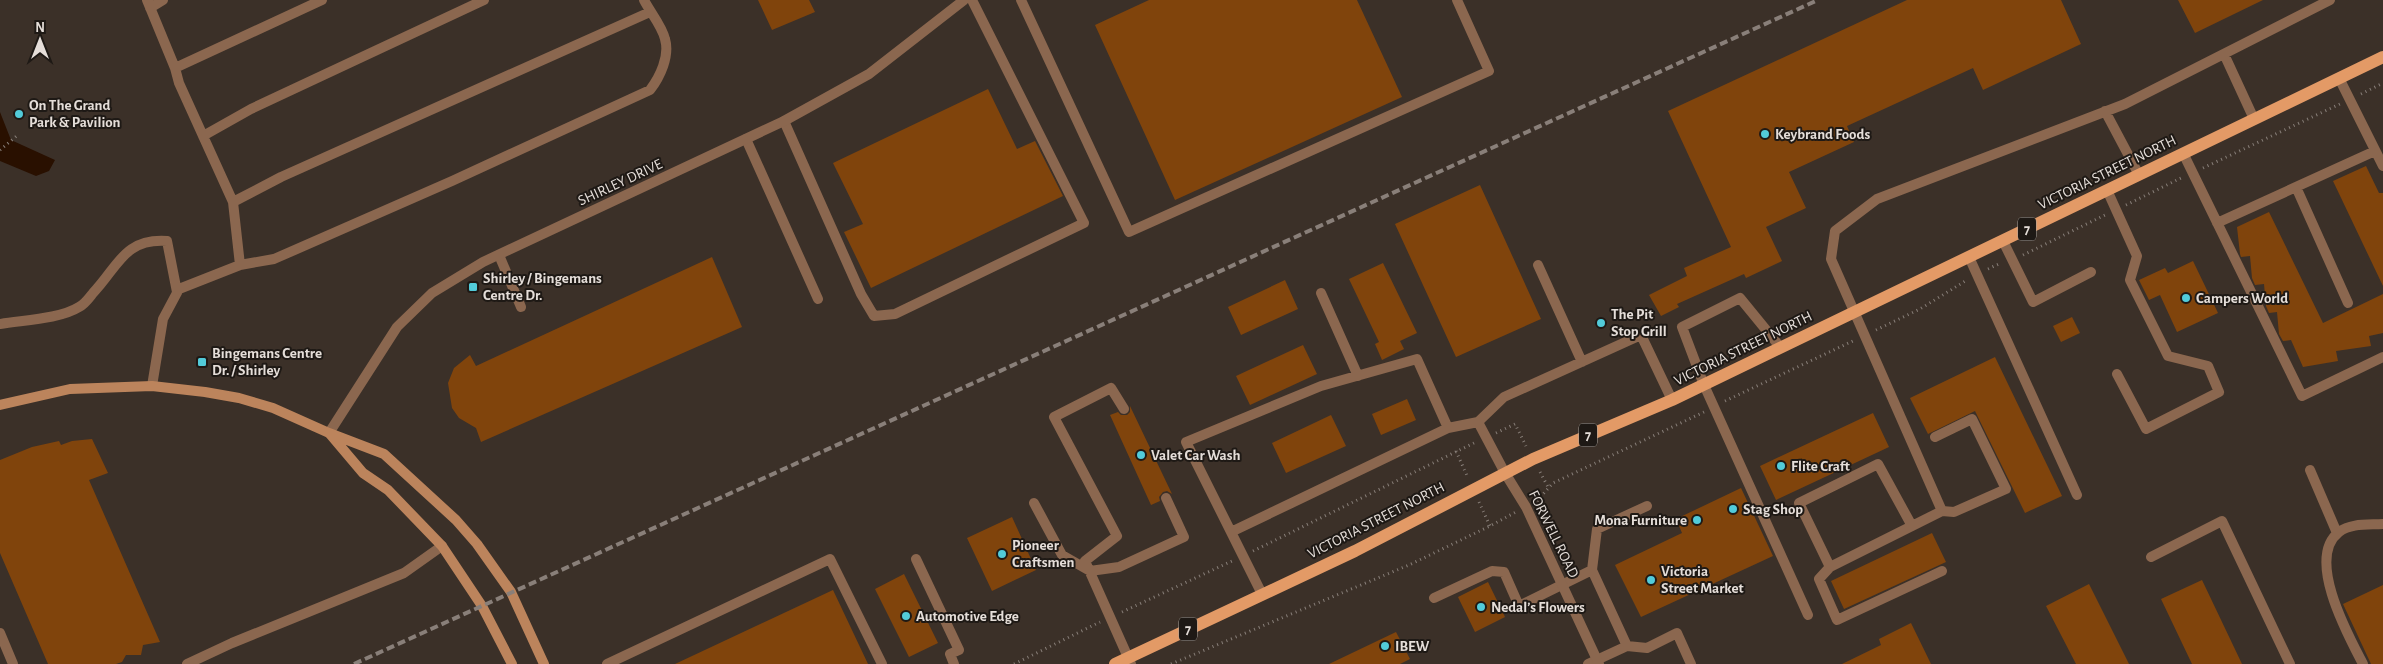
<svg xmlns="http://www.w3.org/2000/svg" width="2383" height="664" viewBox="0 0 2383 664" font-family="'Alegreya Sans',sans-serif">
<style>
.water{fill:#291000}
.building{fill:#80440c}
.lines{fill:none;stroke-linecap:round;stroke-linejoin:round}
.path{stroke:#887f79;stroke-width:3;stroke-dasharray:1 4;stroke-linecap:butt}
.service{stroke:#8b674f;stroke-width:10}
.minor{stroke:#8b674f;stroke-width:10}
.tertiary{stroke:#8b674f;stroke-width:10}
.secondary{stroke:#bc845c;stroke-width:10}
.primary{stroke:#e39a66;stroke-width:12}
.rail{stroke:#897f79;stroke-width:4;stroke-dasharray:8 4;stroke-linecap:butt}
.poi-dot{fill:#52cbd9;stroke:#1e1915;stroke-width:2}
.labels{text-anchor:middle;stroke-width:4;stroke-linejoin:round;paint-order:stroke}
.shield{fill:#1e1915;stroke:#a9a39e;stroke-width:1}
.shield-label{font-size:14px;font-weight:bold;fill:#e5ded9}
.poi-label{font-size:15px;font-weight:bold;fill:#e5ded9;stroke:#1e1915;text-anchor:start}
.street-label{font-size:15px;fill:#e5ded9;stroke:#1e1915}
</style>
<rect width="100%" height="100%" fill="#3b3028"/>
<path class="water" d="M0 112 11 140 55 160 49 171 36 176 0 161Z"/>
<path class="building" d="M758 0H809L815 12 772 30Z
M1149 0H1357L1402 97 1175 200 1095 25Z
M1907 0H2061L2081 44 1983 90 1973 68 1847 126 1854 142 1789 172 1806 208 1766 227 1782 261 1746 278 1744 274 1677 304 1679 307 1661 316 1649 295 1687 276 1684 268 1731 247 1668 111Z
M2178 0H2263L2195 33Z
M988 89 1017 149 1035 141 1063 196 871 288 844 232 863 224 833 163Z
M2366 166 2379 193H2383V286L2333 181Z
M1480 185 1541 319 1456 357 1395 224Z
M2269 212 2323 323 2383 294V333L2369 336 2371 346 2336 351 2338 361 2303 367 2291 340 2283 341 2279 334 2277 312 2269 313 2266 306 2264 284 2255 285 2252 278 2250 256 2241 257 2240 254 2237 227Z
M712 257 742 327 481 442 476 428 459 418 452 408 448 383 454 368 470 355 476 366Z
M2193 261 2218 313 2177 332 2160 295 2149 300 2139 280 2165 268 2168 273Z
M1383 263 1417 333 1400 341 1404 349 1382 360 1375 344 1379 342 1349 279Z
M1285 280 1298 309 1241 335 1228 307Z
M2072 317 2080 333 2061 342 2053 326Z
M1303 345 1317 374 1250 405 1236 376Z
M1995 357 2062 496 2025 513 1975 411 1928 434 1910 398Z
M1407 399 1416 420 1381 435 1372 414Z
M1130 406 1172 494 1167 491 1163 492 1159 497 1160 501 1151 505 1110 415 1118 412 1121 415H1127L1130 412Z
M1873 413 1889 447 1776 500 1760 466Z
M1331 415 1346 446 1286 473 1272 443Z
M92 439 108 473 89 480 160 642 143 645 141 655H126L122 662 116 664H48L0 553V460L32 447 59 441 61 445 72 441Z
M1741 488 1773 556 1641 617 1615 565 1682 533 1676 519Z
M1012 517 1036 570 992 591 967 538Z
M1932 533 1946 562 1844 609 1831 581Z
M904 574 938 643 909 657 875 589Z
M2202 580 2242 664H2192L2161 599Z
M1488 582 1505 617 1475 632 1458 597Z
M2089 584 2129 664H2076L2046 606Z
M2383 585V664H2371L2343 604Z
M833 590 868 664H675Z
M1911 623 1931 664H1842L1881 645 1879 639Z
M1396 632 1410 659 1400 664H1329Z"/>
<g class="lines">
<path class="path" d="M2361 94 2383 83
M0 150 19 134
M2203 168 2340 104
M2126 205 2181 178
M2023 255 2105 215
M1988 269 2001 263
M1876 330 1920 309 1967 280
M1725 401 1855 340
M1496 433 1515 424 1526 446
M1456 451 1468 478
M1540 472 1548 487
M1537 501 1553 483 1704 412
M1479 502 1490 526
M1253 551 1474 443
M1122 612 1232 561
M1014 664 1100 622
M1171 664 1409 565 1490 526 1516 512"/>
<path class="service" d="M147 0 175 68 179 83 233 202 240 265
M1021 0 1129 232 1489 71 1457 0
M150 8 163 0
M2224 54 2254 119
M175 68 322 0
M2339 78 2383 166
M2105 111 2139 175
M784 121 861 294 874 316 895 314 1084 223 972 0
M203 136 251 109 484 0
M746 139 818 299
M2183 153 2302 396 2383 357
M2296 187 2348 303
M2107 190 2137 256 2130 280 2168 356 2208 366 2219 392 2146 429 2117 374
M233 202 281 177 650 12
M2217 223 2375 151
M2003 241 2033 302 2091 272
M499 255 521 307
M1969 257 2077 495
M1538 265 1582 362
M1321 293 1358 376
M0 324C23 320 60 319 79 307 85 304 89 298 93 293 118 267 124 238 167 241L177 292
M1781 348 1740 298 1682 327 1704 385 1808 615
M152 386 163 319 179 289 240 265 274 259 452 181 650 90C660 77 670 56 665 39 662 26 650 12 644 0
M1124 409 1111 388 1054 417 1117 536 1085 561 1131 664
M1478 422 1505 473
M1935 437 1972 419 2006 489 1954 512 1942 511 1831 259 1835 231 1877 199 2125 104 2330 0
M2310 470 2337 533
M1034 503 1062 555 1090 571 1119 567 1184 537 1166 498
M1912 526 1878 464 1799 503 1830 567 1942 511
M1231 532 1448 428 1478 422 1504 397 1641 335 1672 400
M2151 557 2222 521 2290 664
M916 559 959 650 950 654 954 664
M1830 567 1819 579 1837 620 1942 571
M1592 570 1597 529 1647 506
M1262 594 1186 442 1321 386 1417 359 1448 428
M1434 598 1492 571 1504 572 1519 606 1592 570 1627 646 1588 664
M0 633 13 664
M1627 646 1647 648 1677 633 1691 664
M187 664 232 643 404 573 442 546
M607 664 830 559 882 664
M2363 664C2349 637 2305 558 2339 532 2351 523 2368 525 2383 524"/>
<path class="minor" d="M1505 473 1526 507 1599 664"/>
<path class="tertiary" d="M329 433 397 327 432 293 483 262 784 121 869 74 964 0"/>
<path class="secondary" d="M0 405 70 389 152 386 205 392 239 398 273 408 329 433 384 454 456 520 477 544 511 592 544 664
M330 434 363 473 388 490 442 546 482 606 512 664"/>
<path class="primary" d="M1115 664 1355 551 1533 459 1672 400 2383 57"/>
<path class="rail" d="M354 664 1818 0"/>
</g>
<g class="poi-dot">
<circle cx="19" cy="114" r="5"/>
<circle cx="1765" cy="134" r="5"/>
<rect x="468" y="282" width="10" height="10" rx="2.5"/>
<circle cx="2186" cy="298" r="5"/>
<circle cx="1601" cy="323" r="5"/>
<rect x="197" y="357" width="10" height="10" rx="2.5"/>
<circle cx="1141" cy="455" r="5"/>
<circle cx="1781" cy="466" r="5"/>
<circle cx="1733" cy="509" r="5"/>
<circle cx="1697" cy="520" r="5"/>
<circle cx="1002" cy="554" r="5"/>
<circle cx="1651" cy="580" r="5"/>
<circle cx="1481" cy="607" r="5"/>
<circle cx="906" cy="616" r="5"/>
<circle cx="1385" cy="646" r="5"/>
</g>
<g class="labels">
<g class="shield">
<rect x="2018" y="217.5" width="18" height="23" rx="4"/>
<rect x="1579" y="423.5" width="18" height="23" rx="4"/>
<rect x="1179" y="617.5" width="18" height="23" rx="4"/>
</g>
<g class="shield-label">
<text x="2027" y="234">7</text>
<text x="1588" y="440">7</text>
<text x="1188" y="634">7</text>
</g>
<g class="poi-label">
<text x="29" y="110">On The Grand<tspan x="29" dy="17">Park &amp; Pavilion</tspan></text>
<text x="1775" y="139">Keybrand Foods</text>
<text x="483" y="283">Shirley / Bingemans<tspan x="483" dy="17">Centre Dr.</tspan></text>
<text x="2196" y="303">Campers World</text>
<text x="1611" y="319">The Pit<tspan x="1611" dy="17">Stop Grill</tspan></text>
<text x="212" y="358">Bingemans Centre<tspan x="212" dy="17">Dr. / Shirley</tspan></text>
<text x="1151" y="460">Valet Car Wash</text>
<text x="1791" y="471">Flite Craft</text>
<text x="1743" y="514">Stag Shop</text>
<text x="1687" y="525" text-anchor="end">Mona Furniture</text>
<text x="1012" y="550">Pioneer<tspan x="1012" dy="17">Craftsmen</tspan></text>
<text x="1661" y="576">Victoria<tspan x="1661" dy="17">Street Market</tspan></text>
<text x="1491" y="612">Nedal’s Flowers</text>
<text x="916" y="621">Automotive Edge</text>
<text x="1395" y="651">IBEW</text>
</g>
<g class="street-label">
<text transform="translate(2107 172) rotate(-26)" y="5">VICTORIA STREET NORTH</text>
<text transform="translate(620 182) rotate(-25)" y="5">SHIRLEY DRIVE</text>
<text transform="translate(1743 348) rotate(-26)" y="5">VICTORIA STREET NORTH</text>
<text transform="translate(1376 520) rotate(-27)" y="5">VICTORIA STREET NORTH</text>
<text transform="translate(1554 534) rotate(64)" y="5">FORWELL ROAD</text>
</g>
</g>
<g transform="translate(40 40)" stroke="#1e1915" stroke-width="4" paint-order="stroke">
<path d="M0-4L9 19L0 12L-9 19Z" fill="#e5ded9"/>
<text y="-8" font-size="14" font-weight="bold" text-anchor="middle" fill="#e5ded9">N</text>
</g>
</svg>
